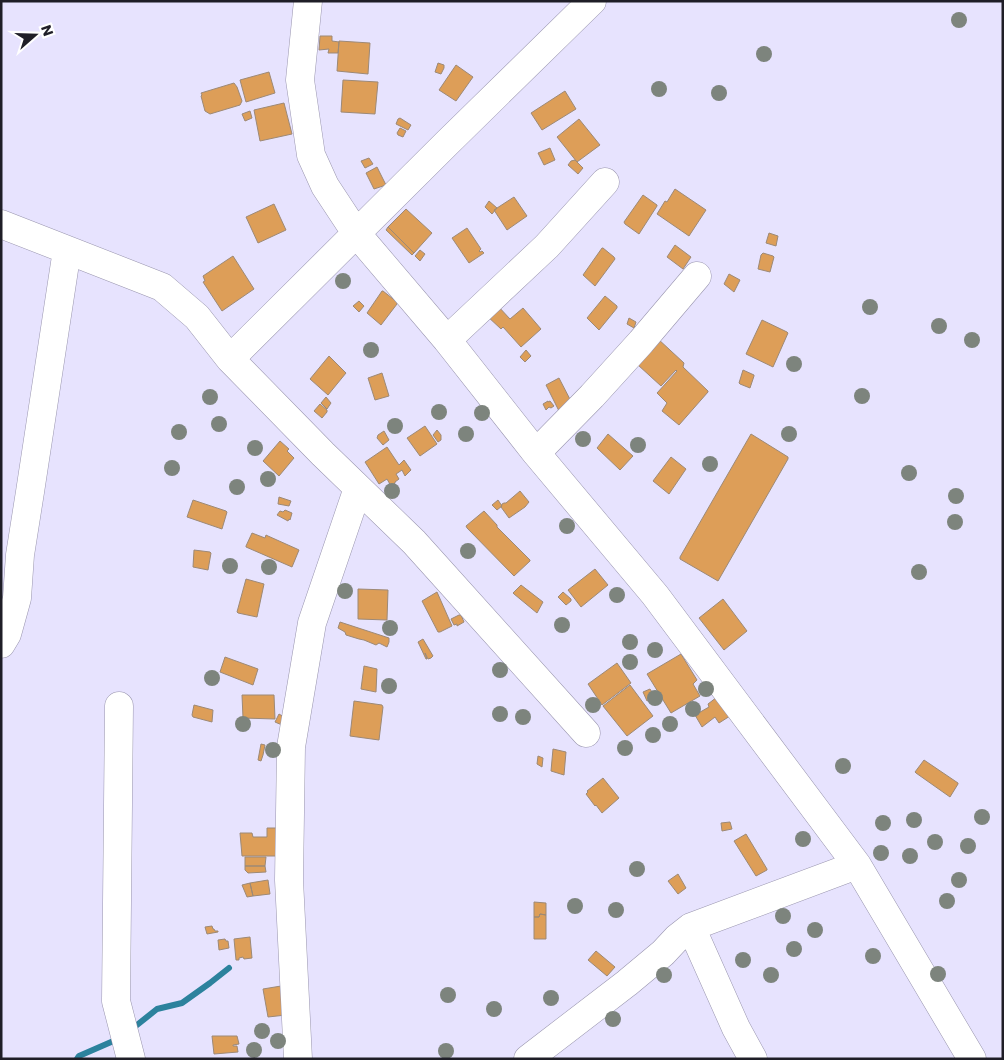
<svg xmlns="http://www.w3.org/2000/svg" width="1004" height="1060" viewBox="0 0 1004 1060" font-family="Poppins,sans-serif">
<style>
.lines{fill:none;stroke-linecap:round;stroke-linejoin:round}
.stream{stroke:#2c829d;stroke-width:6}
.building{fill:#dd9e58;stroke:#9d8976}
.minor-casing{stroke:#9995ae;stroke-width:29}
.minor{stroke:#fff;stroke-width:28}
.tree{fill:#7d847d}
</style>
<rect width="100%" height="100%" fill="#e7e3fe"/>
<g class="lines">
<path class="stream" d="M132 1029 157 1009 182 1003 210 983 229 968
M77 1059 79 1056 118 1039"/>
</g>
<path class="building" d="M320 36H332V41L339 42 338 53H328L329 49 319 50Z
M339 41 370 43 368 74 337 71Z
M438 63 444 65V68L441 74 435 72Z
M456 65 473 77 456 101 439 90Z
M269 72 275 93 246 102 240 80Z
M343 80 378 82 375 114 341 112Z
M234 83 237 87 242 101 240 105 210 114 205 111 201 96 202 95 201 93Z
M565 91 576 109 542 130 531 113Z
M284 103 292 134 260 141 254 110Z
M250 111 252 118 245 121 242 114Z
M400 118 411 125 408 130 396 124 398 119Z
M579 119 600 145 577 162 557 137Z
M400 128 406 131 403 137 398 135 397 133Z
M550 148 555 160 544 165 538 153Z
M369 158 373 164 365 168 361 161Z
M575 160 583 168 578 174 568 165 571 161Z
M377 167 386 185 374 189 366 173Z
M675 189 706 210 689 236 657 214 665 201 667 202Z
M643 195 657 205V206L639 234 625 224 624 222Z
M514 197 527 216 507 230 494 210Z
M489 201 497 208 492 214 485 207Z
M274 204 286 230 258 243 246 217Z
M406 209 432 233 414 253 388 227Z
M388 227 414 253 412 255 386 230Z
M467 228 481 249 479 251 480 252 482 251 484 253 469 263 452 238Z
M769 233 778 236 776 246 766 243Z
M675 245 691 257 683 269 667 257Z
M602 248H603L614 257 615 259 595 286 583 275Z
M420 250 425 254 420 261 415 256Z
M763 253 773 256 774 257 770 272 758 269 761 255Z
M233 256 254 289 222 311 203 282 205 281 203 276Z
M729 274 740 280 734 292 724 284Z
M382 291H383L397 302V304L381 325 367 313Z
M605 296 617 306V308L599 330 587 318Z
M359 301 364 306 359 312 353 306Z
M497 305 510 319 523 308 541 329 521 347 503 327 501 329 486 315Z
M629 318 636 322 634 328 627 324Z
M762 320 787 332 788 333 773 367 746 354Z
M657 338 684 363 683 367 708 391V392L679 425 662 411 667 403 657 393 677 371 676 370 661 386 638 365Z
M526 350 531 356 525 362 520 357Z
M329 356 346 373 328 395 310 379Z
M743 370 754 375V376L750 388 740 384 739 383Z
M382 373 389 396 375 400 368 378Z
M559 378 575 409 559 411 546 385Z
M326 397 331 403 327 409 321 403Z
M548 401V402L550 401 554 406 551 408 549 407 546 410 543 404Z
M320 404 327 410V412L322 418 314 411Z
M425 426 437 444 420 456 407 438Z
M437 430 441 435V440L438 442 433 435Z
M384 431 389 440 383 445 377 438 378 435Z
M608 434 633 456 620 470 597 448Z
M751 434 788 457V459L718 581 680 559V557Z
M280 441 289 449 287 451 294 458 279 476 263 461Z
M387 447 399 465 404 460 411 470 405 476 402 470 396 474 399 479 395 482V483L391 486 387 479 379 484 365 462Z
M671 457 686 469 669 494 653 481Z
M520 491 529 502 525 507 509 518 501 507 502 504 504 503H506Z
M279 497 291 501 289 506 278 504Z
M193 500 226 511 227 512 222 529 187 517Z
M498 500 502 506 497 510 492 505Z
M285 510 292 513 290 520 289 519 288 521 277 515 280 511 283 512Z
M484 511 497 525V527L530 560V561L514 576 467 528 466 526Z
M252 533 265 538 266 535 268 536 297 549 299 550 292 567 246 547V546Z
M194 550 210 552 211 553 208 570 193 567Z
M595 569 608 585 581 607 568 590Z
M246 579 264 584 257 617 238 613 237 612Z
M521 585 543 602 537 613 514 594 513 593Z
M358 589 388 590 387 620 358 619Z
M437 592 452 626 440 632H438L422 601Z
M563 592 571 599V601L566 605 558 597Z
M723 599 747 631 724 650 699 618Z
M459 615H461L464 622 457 626V624L454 625 451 619Z
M340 622 389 638V642L387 647 379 643 376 645 364 640 359 639 346 635 345 632 338 628Z
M423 639 433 656 431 658 428 659 425 653 427 659H426L418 642Z
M681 654 697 680 693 684 700 696 671 713 647 674Z
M225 657 258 669 253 685 220 672Z
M617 663 631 683 602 705 588 684Z
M364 666 377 669 376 692 361 689Z
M630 685 653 716 627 736 603 706Z
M650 689 655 697 647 701 643 692Z
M242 695H274L275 719 243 718Z
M717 697 730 716 719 723 715 717 702 727 695 715 709 707 708 704Z
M354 701 382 705 383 707 379 740 350 736Z
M194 705 213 710 212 722 193 717 192 715Z
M279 714 284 717 282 725 275 722Z
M261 744 265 745 263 755 261 761 258 760Z
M553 749 566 752 564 775 551 771Z
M538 756 543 758 542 767 537 764Z
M924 760 958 783V784L950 797 916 773 915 772Z
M603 778 619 798 602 813 596 805 595 806 586 794 588 792 587 791Z
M730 822 732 829 722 831 721 823Z
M267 828H277V856H242L240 833H252L253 837H267Z
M746 834 767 869V870L756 876 734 841Z
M245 857H266L265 866H245Z
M245 866H265L266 872 248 873 245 870Z
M678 874 686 888 678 894 668 881Z
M268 880 270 894 253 896 250 883Z
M250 883 253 896 247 897 242 885Z
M534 902 546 903V915L540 914 539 917H534Z
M540 914 546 915V939H534V917H539Z
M212 926 213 929H214L215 931H218V932L207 934 205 927Z
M250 937 252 958 244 959 243 957 239 958V960H236L234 939Z
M225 939 226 941H228L229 948 219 950 218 940Z
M596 951 615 967 607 976 588 960Z
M281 986 286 1015 268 1017 263 989Z
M212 1036H237L239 1044 233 1045V1046H237L238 1052 214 1054Z"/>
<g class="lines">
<g class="minor-casing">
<path id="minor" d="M308 1 300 80 311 155 325 186 356 233 447 340 536 453 655 595 857 865 972 1059
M1 224 162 287 197 317 230 359
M447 340 547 246 605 182
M536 453 592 396 641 342 697 276
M1 644 7 634 17 598 20 555 30 492 67 250
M119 706 116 1001 131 1059
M586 733 414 542 323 454 230 359 446 144 592 1
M691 927 736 1028 753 1059
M298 1059 289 880 291 747 312 623 358 488
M528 1059 627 983 663 953 677 938 691 927 857 865"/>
</g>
<use href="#minor" class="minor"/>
</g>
<g class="tree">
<circle cx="959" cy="20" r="8"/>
<circle cx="764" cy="54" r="8"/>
<circle cx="659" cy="89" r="8"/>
<circle cx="719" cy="93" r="8"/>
<circle cx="343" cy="281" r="8"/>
<circle cx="870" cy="307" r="8"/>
<circle cx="939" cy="326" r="8"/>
<circle cx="972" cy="340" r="8"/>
<circle cx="371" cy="350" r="8"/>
<circle cx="794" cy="364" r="8"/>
<circle cx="862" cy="396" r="8"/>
<circle cx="210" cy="397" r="8"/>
<circle cx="439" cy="412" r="8"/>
<circle cx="482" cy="413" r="8"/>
<circle cx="219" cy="424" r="8"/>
<circle cx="395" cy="426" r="8"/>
<circle cx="179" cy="432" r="8"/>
<circle cx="466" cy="434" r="8"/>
<circle cx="789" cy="434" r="8"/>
<circle cx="583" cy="439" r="8"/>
<circle cx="638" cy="445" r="8"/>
<circle cx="255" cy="448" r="8"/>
<circle cx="710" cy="464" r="8"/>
<circle cx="172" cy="468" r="8"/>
<circle cx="909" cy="473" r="8"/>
<circle cx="268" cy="479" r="8"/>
<circle cx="237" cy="487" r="8"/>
<circle cx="392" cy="491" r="8"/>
<circle cx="956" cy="496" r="8"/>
<circle cx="955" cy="522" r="8"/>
<circle cx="567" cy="526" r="8"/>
<circle cx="468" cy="551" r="8"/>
<circle cx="230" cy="566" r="8"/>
<circle cx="269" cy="567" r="8"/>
<circle cx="919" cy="572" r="8"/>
<circle cx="345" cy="591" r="8"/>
<circle cx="617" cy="595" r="8"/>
<circle cx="562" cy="625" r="8"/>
<circle cx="390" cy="628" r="8"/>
<circle cx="630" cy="642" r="8"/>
<circle cx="655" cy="650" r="8"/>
<circle cx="630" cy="662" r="8"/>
<circle cx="500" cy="670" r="8"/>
<circle cx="212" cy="678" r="8"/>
<circle cx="389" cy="686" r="8"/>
<circle cx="706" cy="689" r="8"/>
<circle cx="655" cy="698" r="8"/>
<circle cx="593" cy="705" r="8"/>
<circle cx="693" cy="709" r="8"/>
<circle cx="500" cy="714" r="8"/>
<circle cx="523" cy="717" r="8"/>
<circle cx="243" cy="724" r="8"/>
<circle cx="670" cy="724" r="8"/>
<circle cx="653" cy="735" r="8"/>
<circle cx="625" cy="748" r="8"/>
<circle cx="273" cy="750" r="8"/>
<circle cx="843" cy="766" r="8"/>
<circle cx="982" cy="817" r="8"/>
<circle cx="914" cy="820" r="8"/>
<circle cx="883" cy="823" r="8"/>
<circle cx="803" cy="839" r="8"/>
<circle cx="935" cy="842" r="8"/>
<circle cx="968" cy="846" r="8"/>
<circle cx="881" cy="853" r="8"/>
<circle cx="910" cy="856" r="8"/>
<circle cx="637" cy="869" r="8"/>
<circle cx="959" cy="880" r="8"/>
<circle cx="947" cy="901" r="8"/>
<circle cx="575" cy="906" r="8"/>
<circle cx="616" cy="910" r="8"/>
<circle cx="783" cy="916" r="8"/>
<circle cx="815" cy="930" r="8"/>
<circle cx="794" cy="949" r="8"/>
<circle cx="873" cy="956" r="8"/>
<circle cx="743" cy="960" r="8"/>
<circle cx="938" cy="974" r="8"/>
<circle cx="664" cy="975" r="8"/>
<circle cx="771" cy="975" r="8"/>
<circle cx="448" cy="995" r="8"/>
<circle cx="551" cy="998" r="8"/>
<circle cx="494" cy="1009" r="8"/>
<circle cx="613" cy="1019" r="8"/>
<circle cx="262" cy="1031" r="8"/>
<circle cx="278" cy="1041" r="8"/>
<circle cx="254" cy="1050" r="8"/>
<circle cx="446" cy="1051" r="8"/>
</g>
<rect width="1004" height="1060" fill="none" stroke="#1f1e27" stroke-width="5"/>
<g transform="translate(35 35) rotate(70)" stroke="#ffffff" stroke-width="4" paint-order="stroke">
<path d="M0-4L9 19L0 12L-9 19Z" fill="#1f1e27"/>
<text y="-8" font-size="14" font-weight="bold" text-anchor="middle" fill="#1f1e27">N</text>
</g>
</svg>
